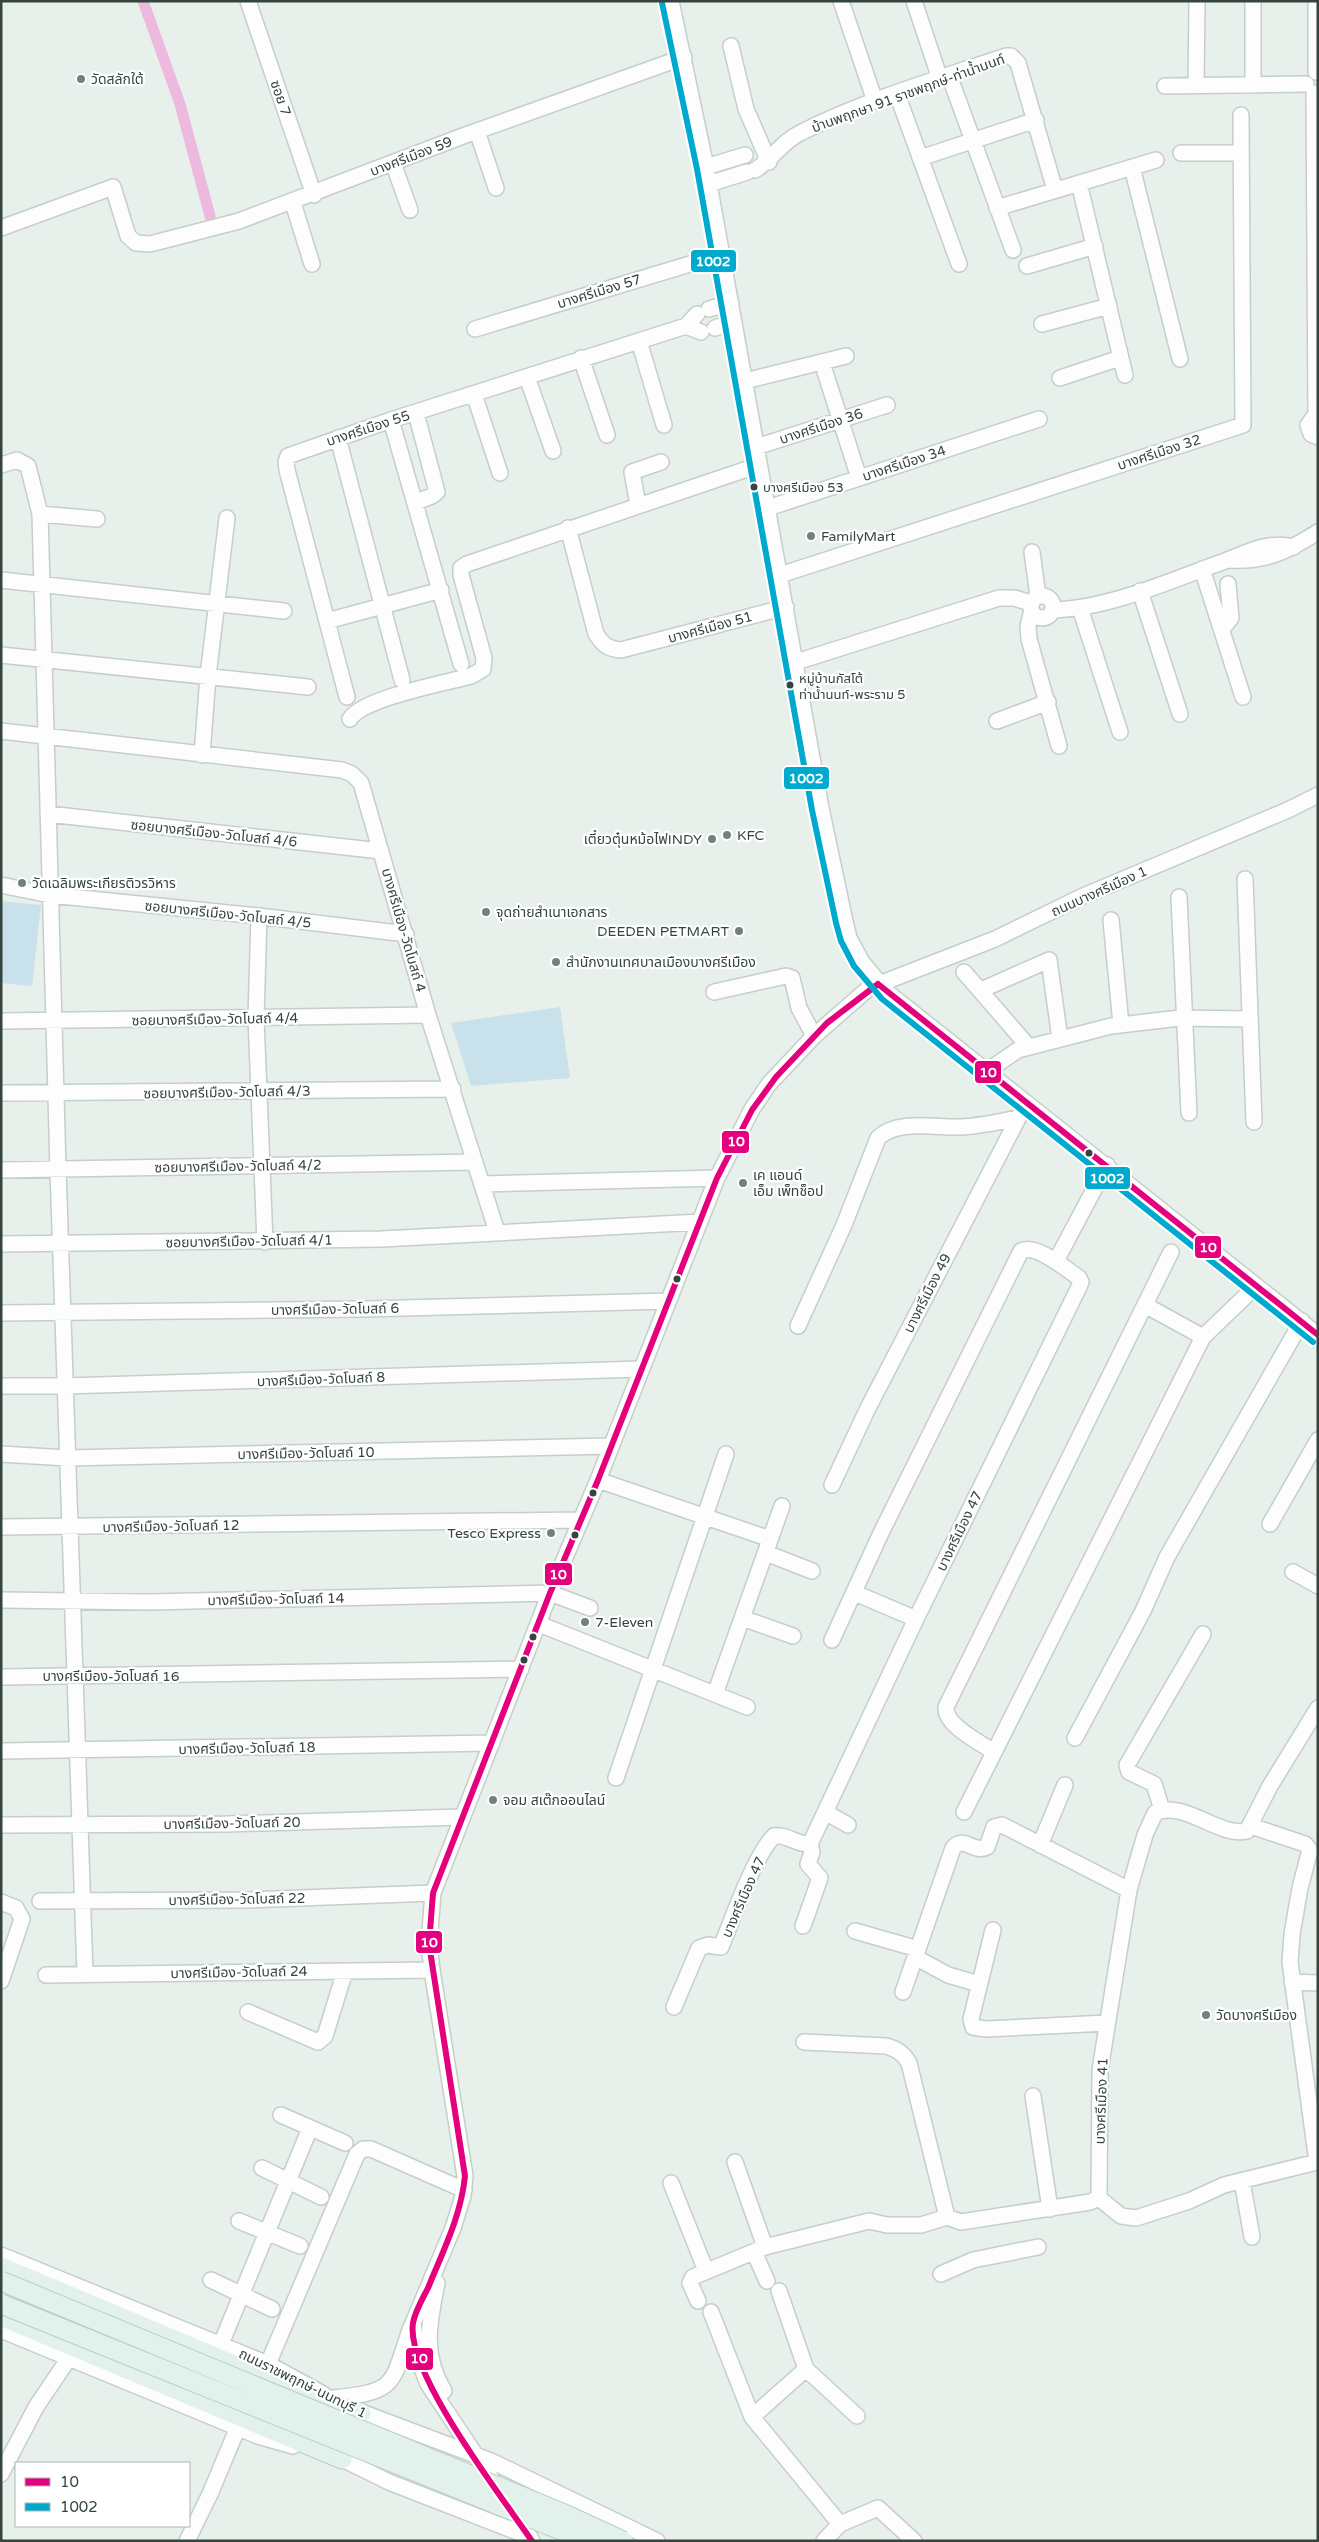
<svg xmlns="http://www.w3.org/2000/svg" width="1319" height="2542" viewBox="0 0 1319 2542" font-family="'Varela Round','Noto Sans Thai',sans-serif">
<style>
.green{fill:#c8e1ea}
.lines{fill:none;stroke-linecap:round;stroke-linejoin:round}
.canal{stroke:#eeb9de;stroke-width:11}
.minor-casing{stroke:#c6ceca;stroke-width:18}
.major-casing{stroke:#b5d2c6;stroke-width:21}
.minor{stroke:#fcfdfc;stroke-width:15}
.major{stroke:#e2f1eb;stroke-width:19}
.major-bridge-casing{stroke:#b5d2c6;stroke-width:21;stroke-linecap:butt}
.major-bridge{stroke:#e2f1eb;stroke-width:19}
.bus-1-casing{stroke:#fff;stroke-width:10}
.bus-2-casing{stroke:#fff;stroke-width:10}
.bus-1{stroke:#e5007d;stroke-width:6}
.bus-2{stroke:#00a9ce;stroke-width:6}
.poi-dot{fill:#74817a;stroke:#fff;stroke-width:2}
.bus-dot{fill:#35453d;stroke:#fff;stroke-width:2}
.labels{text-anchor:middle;stroke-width:4.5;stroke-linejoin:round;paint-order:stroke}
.bus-label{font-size:13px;fill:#35453d;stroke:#fff;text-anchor:start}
.poi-label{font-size:14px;fill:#35453d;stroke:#fff;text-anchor:start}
.street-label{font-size:14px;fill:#35453d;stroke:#fff}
.line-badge{stroke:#fff;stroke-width:2}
.badge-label{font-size:14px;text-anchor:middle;font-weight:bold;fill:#fff}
</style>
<rect width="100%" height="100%" fill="#e8f0ec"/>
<path class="green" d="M1 901 41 905 32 986 1 983Z
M560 1007 570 1078 471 1086 451 1023Z"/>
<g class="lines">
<path class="canal" d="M143 1 180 104 210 216"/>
<g class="minor-casing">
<path id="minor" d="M248 1 314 195
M671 1 706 167 821 808 845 921 849 938 862 962 887 992 1318 1335
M841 1 875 101
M914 1 940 79
M1253 1V85
M1316 1V72
M731 46 746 109 769 162
M949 75 1013 250
M1165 86 1306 84
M1196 86 1197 1
M1314 93 1316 416
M897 94 959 264
M477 131 496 188
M1181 153H1241
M920 158 1036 120
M393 163 410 210
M706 167 745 155
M1132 167 1180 359
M755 170C773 159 782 141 802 132 863 101 940 78 1006 56H1011L1018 63 1055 190
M1079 183 1125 375
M709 184 747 172
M293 203 312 264
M997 208 1156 160
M1 228 113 187 128 236 136 243 150 244 239 221 463 136 684 57
M1027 266 1095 246
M709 309 731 303
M1042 324 1109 306
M686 326 701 332
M715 328 734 322
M475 329 723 254
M639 341 664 425
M581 358 607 435
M825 372 859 478
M527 377 553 451
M1060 378 1120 358
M745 381 846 356
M474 394 500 473
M1318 416 1313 418 1308 425 1311 434 1318 437
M391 420 461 664
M338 438 402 680
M756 447 887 405
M1 465 17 460 28 466 40 514 58 1169 85 1974
M416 502 432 496 437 492 416 413
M638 505 632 472 661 462
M768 508 1039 419
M40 514 97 519
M568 528 596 634C603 645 608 649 621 650L786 607
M1032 552 1038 596
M1228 560C1266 562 1286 552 1318 532
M1202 569 1243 697
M780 575 1243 425 1241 115
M1 580 284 611
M1140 591 1180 714
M1031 607a11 11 0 1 1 22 0a11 11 0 1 1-22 0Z
M1080 608 1120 732
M1053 610C1105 609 1165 583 1214 565 1242 556 1263 540 1294 547
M1031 614 1028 626 1029 639 1059 746
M327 621 441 590
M1222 629 1231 618 1228 584
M1 655 308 687
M796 662 999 598H1014L1031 603
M347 697 287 470 286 462 288 456 391 420 686 326 697 314
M350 719C363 698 445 683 471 676L483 669 484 658 461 575V568L467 564 759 465
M997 721 1048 702
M1 731 342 770 352 774 361 783 428 1015 497 1232
M202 755 208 676 227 518
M48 814 381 851
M1245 879 1254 1122
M1 885 50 895 259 916 406 934
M1179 897 1189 1113
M259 916 256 1018 265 1242
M1111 920 1121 1025
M964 972 1028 1046
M981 990 1049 960 1060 1039
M714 992 786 976 792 978 799 1008 814 1036
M1 1021 428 1015
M987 1071 1018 1050 1111 1026 1180 1018 1250 1019
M1 1093 453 1089
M1 1170 475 1162
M483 1184 717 1178
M1 1244 382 1239 700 1222
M1056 1261 1107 1165
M1145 1305 1203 1337
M1 1313 365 1309 668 1301
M798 1326 844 1225 878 1138C897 1119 935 1128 960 1127 980 1126 999 1122 1018 1118
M1 1386H65L641 1369
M1 1454 67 1458 611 1446
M598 1480 770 1539
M832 1485 867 1410 1026 1103
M1270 1524 1318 1440
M1 1527 581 1520
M766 1553 812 1571
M1293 1572 1318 1586
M855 1593 916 1619
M1 1600 150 1602 550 1593 590 1608
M742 1618 793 1636
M539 1624 747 1707
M1 1677 521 1669
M715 1694 782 1506
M1075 1738 1143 1611 1167 1557 1302 1321
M1 1751 492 1743
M994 1752C981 1743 944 1725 946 1707L1171 1252
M616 1778 726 1454
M1162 1810 1154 1784 1129 1772 1127 1765 1203 1634
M825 1812 848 1825
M964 1812 1203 1337 1256 1286
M1 1825 226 1824 462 1817
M1040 1845 1065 1785
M40 1901 249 1900 433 1893
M1 1902 16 1908 22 1919 1 1981
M803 1926 820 1878 808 1864 812 1852 810 1844
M993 1930 971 2019 973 2027 986 2029 1107 2023
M855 1931 918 1949
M915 1957 948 1975 979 1984
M46 1975 432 1970
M1292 1982 1318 1983
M903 1992 953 1848C964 1835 974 1854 987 1847L994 1827 1002 1825 1129 1890
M674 2007 699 1948 708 1945 721 1947C733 1918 754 1856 774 1836 787 1834 797 1845 810 1844L916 1619 1079 1287 1081 1282 1079 1278C1066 1269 1036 1243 1021 1251L880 1535 832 1640
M248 2012 318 2042 325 2036 345 1971
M804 2042 886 2046C897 2049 903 2053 909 2063L947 2217
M1033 2096 1050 2209
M281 2115 345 2143
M735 2162 765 2247
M262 2168 321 2197
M1242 2181 1252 2237
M671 2183 706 2271
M1099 2198 1100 2070 1129 1890 1145 1835 1155 1813C1183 1799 1220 1838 1247 1831L1270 1786 1318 1708
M1099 2198 1121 2216 1136 2218 1189 2201 1224 2185 1317 2162 1290 1962 1292 1934 1300 1888 1310 1850 1305 1844 1251 1826
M239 2221 300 2246
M754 2252 767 2281
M1 2255 268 2364 323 2394
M941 2274 973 2260 1038 2247
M211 2280 272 2309
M437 2283C429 2323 422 2354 444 2391
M779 2291 806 2369 857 2416
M698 2301 690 2283 693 2277 765 2247 869 2221 887 2225H921L947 2217 961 2222 1090 2202 1099 2198
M711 2312 752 2417 840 2524
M1 2330 258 2436 293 2446
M221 2344 310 2128
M268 2364 357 2154 363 2149H371L464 2190
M332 2398C398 2392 391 2385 411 2327
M353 2409 491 2461 657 2541
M752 2417 806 2369
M332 2456 342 2459 389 2482 530 2537
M1 2474 36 2407 69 2358
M497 2487 428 2384 417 2356 413 2323 453 2228 463 2196 465 2176 432 1970 429 1944 433 1893 550 1593 598 1480 717 1178 752 1109 769 1084 814 1036 869 988 995 939 1081 897 1288 810 1318 795
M509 2507 532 2541
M187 2541 210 2494 238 2427
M824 2541 840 2524 878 2508 914 2541"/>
</g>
<g class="major-casing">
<path id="major" d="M1 2267 296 2391 361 2413
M1 2316 342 2459"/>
</g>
<use href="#minor" class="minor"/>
<use href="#major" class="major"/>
<g class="major-bridge-casing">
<path id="major-bridge" d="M1 2281 569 2516 623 2541
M1 2304 588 2541"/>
</g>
<use href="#major-bridge" class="major-bridge"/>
<g class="bus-1-casing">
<path id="bus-1" d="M878 984 1318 1335
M532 2541C502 2497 405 2372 413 2323 415 2311 423 2298 428 2288 443 2251 461 2216 465 2176L429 1944 433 1893 550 1593 598 1480 717 1178 752 1110 776 1077 827 1023 878 984"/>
</g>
<g class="bus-2-casing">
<path id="bus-2" d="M662 3 697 169 812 810 836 923 841 941 854 966 882 999 1313 1342"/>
</g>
<use href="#bus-1" class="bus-1"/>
<use href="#bus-2" class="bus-2"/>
</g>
<g class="poi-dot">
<circle cx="81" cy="79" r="5"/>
<circle cx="811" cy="536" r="5"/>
<circle cx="727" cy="835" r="5"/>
<circle cx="712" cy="839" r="5"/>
<circle cx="22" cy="883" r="5"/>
<circle cx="486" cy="912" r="5"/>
<circle cx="739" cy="931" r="5"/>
<circle cx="556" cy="962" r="5"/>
<circle cx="743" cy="1183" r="5"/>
<circle cx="551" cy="1533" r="5"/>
<circle cx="585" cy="1622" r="5"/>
<circle cx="493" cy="1800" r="5"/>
<circle cx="1206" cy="2015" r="5"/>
</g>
<g class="bus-dot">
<circle cx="754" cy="487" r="4.5"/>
<circle cx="790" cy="685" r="4.5"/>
<circle cx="1089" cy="1153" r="4.5"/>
<circle cx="677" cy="1279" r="4.5"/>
<circle cx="593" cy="1493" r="4.5"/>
<circle cx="575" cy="1535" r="4.5"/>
<circle cx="533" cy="1637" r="4.5"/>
<circle cx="524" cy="1660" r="4.5"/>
</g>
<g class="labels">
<g class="bus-label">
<text x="763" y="492">บางศรีเมือง 53</text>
<text x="799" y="683">หมู่บ้านกัสโต้<tspan x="799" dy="16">ท่าน้ำนนท์-พระราม 5</tspan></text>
</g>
<g class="poi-label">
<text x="91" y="84">วัดสลักใต้</text>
<text x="821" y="541">FamilyMart</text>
<text x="737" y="840">KFC</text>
<text x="702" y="844" text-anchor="end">เตี๋ยวตุ๋นหม้อไฟINDY</text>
<text x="32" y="888">วัดเฉลิมพระเกียรติวรวิหาร</text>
<text x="496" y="917">จุดถ่ายสำเนาเอกสาร</text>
<text x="729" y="936" text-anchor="end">DEEDEN PETMART</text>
<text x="566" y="967">สำนักงานเทศบาลเมืองบางศรีเมือง</text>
<text x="753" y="1180">เค แอนด์<tspan x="753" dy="16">เอ็ม เพ็ทช็อป</tspan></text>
<text x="541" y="1538" text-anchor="end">Tesco Express</text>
<text x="595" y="1627">7-Eleven</text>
<text x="503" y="1805">จอม สเต๊กออนไลน์</text>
<text x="1216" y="2020">วัดบางศรีเมือง</text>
</g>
<g class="street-label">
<text transform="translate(908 93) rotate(-20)" y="5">บ้านพฤกษา 91 ราชพฤกษ์-ท่าน้ำนนท์</text>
<text transform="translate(281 98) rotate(71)" y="5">ซอย 7</text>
<text transform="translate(411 156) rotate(-21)" y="5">บางศรีเมือง 59</text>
<text transform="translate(599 291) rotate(-17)" y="5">บางศรีเมือง 57</text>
<text transform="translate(821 426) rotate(-18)" y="5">บางศรีเมือง 36</text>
<text transform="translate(368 428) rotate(-18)" y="5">บางศรีเมือง 55</text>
<text transform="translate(1159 452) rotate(-18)" y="5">บางศรีเมือง 32</text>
<text transform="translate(904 463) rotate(-18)" y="5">บางศรีเมือง 34</text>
<text transform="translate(710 627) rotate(-15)" y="5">บางศรีเมือง 51</text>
<text transform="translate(214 833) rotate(6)" y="5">ซอยบางศรีเมือง-วัดโบสถ์ 4/6</text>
<text transform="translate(1099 891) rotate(-24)" y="5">ถนนบางศรีเมือง 1</text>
<text transform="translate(228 914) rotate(6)" y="5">ซอยบางศรีเมือง-วัดโบสถ์ 4/5</text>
<text transform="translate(404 930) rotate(74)" y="5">บางศรีเมือง-วัดโบสถ์ 4</text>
<text transform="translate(215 1019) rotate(-1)" y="5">ซอยบางศรีเมือง-วัดโบสถ์ 4/4</text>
<text transform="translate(227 1092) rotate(-1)" y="5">ซอยบางศรีเมือง-วัดโบสถ์ 4/3</text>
<text transform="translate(238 1166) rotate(-1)" y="5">ซอยบางศรีเมือง-วัดโบสถ์ 4/2</text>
<text transform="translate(249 1241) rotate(-1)" y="5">ซอยบางศรีเมือง-วัดโบสถ์ 4/1</text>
<text transform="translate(927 1293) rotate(-63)" y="5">บางศรีเมือง 49</text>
<text transform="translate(335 1309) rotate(-1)" y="5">บางศรีเมือง-วัดโบสถ์ 6</text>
<text transform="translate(321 1379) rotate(-2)" y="5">บางศรีเมือง-วัดโบสถ์ 8</text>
<text transform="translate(306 1453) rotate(-1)" y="5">บางศรีเมือง-วัดโบสถ์ 10</text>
<text transform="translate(171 1526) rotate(-1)" y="5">บางศรีเมือง-วัดโบสถ์ 12</text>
<text transform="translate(959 1531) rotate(-64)" y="5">บางศรีเมือง 47</text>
<text transform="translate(276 1599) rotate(-1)" y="5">บางศรีเมือง-วัดโบสถ์ 14</text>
<text x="111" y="1681">บางศรีเมือง-วัดโบสถ์ 16</text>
<text transform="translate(247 1748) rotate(-1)" y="5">บางศรีเมือง-วัดโบสถ์ 18</text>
<text transform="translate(232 1823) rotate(-1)" y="5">บางศรีเมือง-วัดโบสถ์ 20</text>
<text transform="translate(743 1897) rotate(-66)" y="5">บางศรีเมือง 47</text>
<text transform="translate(237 1899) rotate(-1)" y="5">บางศรีเมือง-วัดโบสถ์ 22</text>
<text transform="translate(239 1972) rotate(-1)" y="5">บางศรีเมือง-วัดโบสถ์ 24</text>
<text transform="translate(1101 2101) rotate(-88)" y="5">บางศรีเมือง 41</text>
<text transform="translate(303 2383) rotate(26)" y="5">ถนนราชพฤกษ์-นนทบุรี 1</text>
</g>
</g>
<g class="line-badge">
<rect x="690" y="249" width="47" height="24" rx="5" fill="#00a9ce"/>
<rect x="783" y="766" width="47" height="24" rx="5" fill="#00a9ce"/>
<rect x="974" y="1060" width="28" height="24" rx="5" fill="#e5007d"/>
<rect x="721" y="1130" width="29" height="24" rx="5" fill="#e5007d"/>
<rect x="1084" y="1166" width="47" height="24" rx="5" fill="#00a9ce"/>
<rect x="1194" y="1235" width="28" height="24" rx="5" fill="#e5007d"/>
<rect x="544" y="1562" width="29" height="24" rx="5" fill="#e5007d"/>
<rect x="415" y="1930" width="28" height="24" rx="5" fill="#e5007d"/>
<rect x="405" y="2347" width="29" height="24" rx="5" fill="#e5007d"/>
</g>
<g class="badge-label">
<text x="713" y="266">1002</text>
<text x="806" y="783">1002</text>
<text x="988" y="1077">10</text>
<text x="736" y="1146">10</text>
<text x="1107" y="1183">1002</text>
<text x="1208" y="1252">10</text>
<text x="558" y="1579">10</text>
<text x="429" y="1947">10</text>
<text x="419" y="2363">10</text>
</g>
<rect width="1319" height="2542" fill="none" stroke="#35453d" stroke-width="5"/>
<rect x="15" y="2462" width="175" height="65" fill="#ffffff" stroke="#aeb5b1"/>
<rect x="25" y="2478" width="25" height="8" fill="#e5007d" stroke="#aeb5b1"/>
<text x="60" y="2487" font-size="15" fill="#35453d">10</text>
<rect x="25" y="2503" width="25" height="8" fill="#00a9ce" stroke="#aeb5b1"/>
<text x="60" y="2512" font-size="15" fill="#35453d">1002</text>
</svg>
